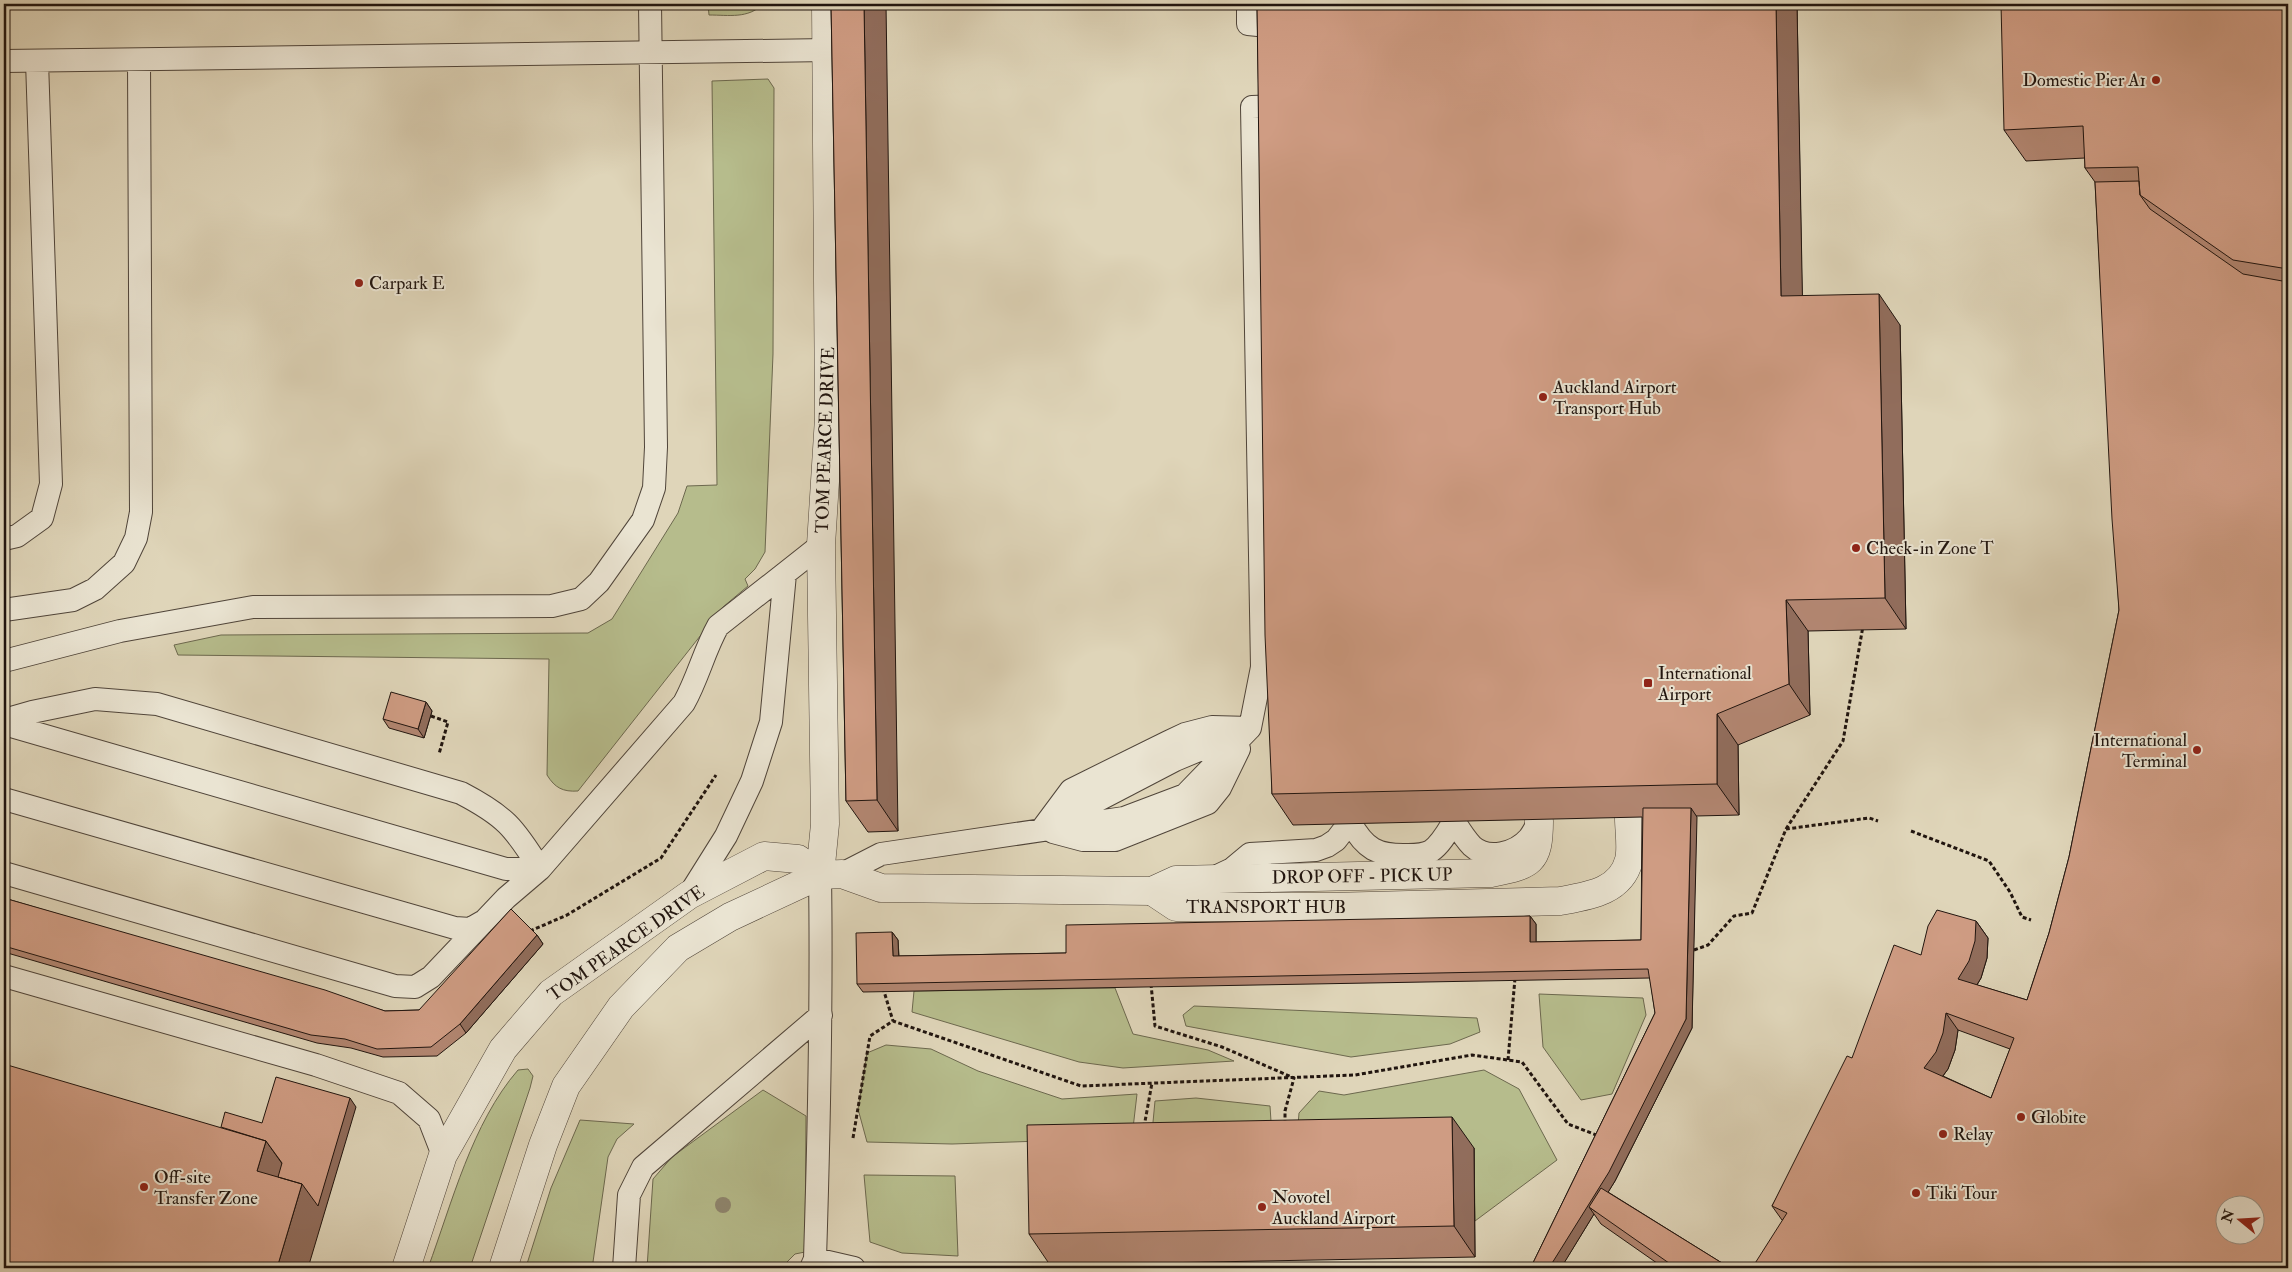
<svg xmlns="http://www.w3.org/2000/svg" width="2292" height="1272" viewBox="0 0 2292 1272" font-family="'IM FELL Double Pica',serif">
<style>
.green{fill:#b6bc8c;stroke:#6c684e}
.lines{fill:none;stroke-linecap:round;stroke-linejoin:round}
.service-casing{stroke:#50453a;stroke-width:24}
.minor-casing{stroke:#50453a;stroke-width:29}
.tertiary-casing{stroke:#50453a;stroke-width:29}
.path{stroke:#21150f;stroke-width:3;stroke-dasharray:4 2.5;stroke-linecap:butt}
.service{stroke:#eae4d2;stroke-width:22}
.minor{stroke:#eae4d2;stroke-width:28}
.tertiary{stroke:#eae4d2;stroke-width:28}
.tree{fill:#8f8770}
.wall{fill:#b28671;stroke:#21150f;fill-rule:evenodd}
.shaded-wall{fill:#916d5c;stroke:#21150f}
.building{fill:#cf9c83;stroke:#21150f;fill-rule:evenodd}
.poi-dot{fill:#8f2418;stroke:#eae4d2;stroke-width:2}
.labels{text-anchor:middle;stroke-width:4;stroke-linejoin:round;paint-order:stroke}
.poi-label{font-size:18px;fill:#21150f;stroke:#eae4d2;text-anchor:start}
.street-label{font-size:18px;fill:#21150f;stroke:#eae4d2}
</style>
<rect width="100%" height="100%" fill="#dfd5b9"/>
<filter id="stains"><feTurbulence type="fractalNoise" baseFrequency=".004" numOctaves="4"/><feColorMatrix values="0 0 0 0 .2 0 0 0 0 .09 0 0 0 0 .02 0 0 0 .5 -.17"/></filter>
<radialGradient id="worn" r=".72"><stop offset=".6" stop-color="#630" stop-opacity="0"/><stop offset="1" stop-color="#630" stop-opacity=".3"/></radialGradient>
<path class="green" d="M708 4H763C748 19 729 15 709 15Z
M768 79 774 88 773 354 765 552 755 569 745 579 748 586 723 607 578 791C563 792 555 788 547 775L549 659 178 655 174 645 221 635 588 633 612 619 678 513 687 486 717 485 712 81Z
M1115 988 1133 1034 1208 1050 1234 1061 1123 1068 1079 1062 912 1012 914 991Z
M1539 994 1643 998 1646 1015 1612 1094 1581 1100 1543 1047Z
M1194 1006 1477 1018 1480 1032 1450 1044 1351 1057 1186 1026 1183 1015Z
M886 1045 931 1049 978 1071 1062 1099 1137 1094 1130 1154 1042 1141 952 1144 867 1142 858 1109 867 1053Z
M528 1069 533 1076 530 1088 470 1268H428C452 1203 472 1123 518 1070Z
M1484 1070 1519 1089 1557 1160 1475 1221 1474 1148 1296 1151 1299 1113 1319 1091 1344 1095Z
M763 1090 806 1116 805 1252 795 1254 781 1268H647L653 1179 672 1157Z
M1196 1098 1270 1106 1273 1152 1150 1154 1155 1101Z
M580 1120 634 1124 617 1139 608 1157 593 1262 587 1268 526 1267 551 1188Z
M864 1175 955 1176 958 1256 902 1253 870 1242Z"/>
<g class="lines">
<g class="service-casing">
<path id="service" d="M1248 4V24L1278 27
M4 61 828 50
M4 539 17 536 42 518 51 484 37 61
M4 610 73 600 95 589 124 563 136 538 141 512 139 60
M4 661 120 631 253 607 552 606 581 599 599 582 643 520 654 488 656 447 650 4
M4 720 32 712 95 699 157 704 461 793C505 816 514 827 540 869
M4 724 506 869H540
M4 799 455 928 470 929 484 921
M1058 821 1175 760 1240 733
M1042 829 1071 790 1168 742 1185 734 1212 727 1250 728
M1053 832 1083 840H1115L1208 803 1220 788 1239 749
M4 873 395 986 415 987 431 977 506 898 540 869 684 703C698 678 704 651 718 626L821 545
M842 874 881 854 1124 818 1185 795 1250 728 1262 667 1252 107 1279 106
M1211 879 1232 869 1250 854 1316 850 1327 846 1336 840 1350 822C1365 849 1377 856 1408 855 1416 855 1424 855 1431 851 1441 844 1448 831 1454 821 1459 829 1465 839 1472 846 1488 861 1516 853 1529 838 1533 833 1536 827 1539 821
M689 895 726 836 752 781 771 722 785 574
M4 976 316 1065 399 1093 429 1119 443 1155
M815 1259 854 1268
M624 1268 629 1195 643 1167 821 1015
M811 1268 815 1259C819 1131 822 1003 820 875"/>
</g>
<g class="minor-casing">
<path id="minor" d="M820 875 825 824 821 545 829 418 826 4
M1152 891 1176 907H1330L1560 901C1588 896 1621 892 1629 860 1632 848 1629 831 1629 818
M406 1268 443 1155 503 1049 551 993 689 895 764 856 798 859 820 875"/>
</g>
<g class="tertiary-casing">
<path id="tertiary" d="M503 1268 543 1145 566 1086 621 1007 678 948 730 917 820 875 842 874 881 888 1152 891 1176 880 1491 873C1530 865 1539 864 1539 821"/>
</g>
<path class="path" d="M431 716 448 722 439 754
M1786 829 1843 741 1863 626
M1911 831 1989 861 2010 892 2022 917 2031 920
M530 931 567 915 661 858 716 775
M1694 950 1708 945 1734 916 1752 913 1786 829 1869 818 1878 821
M1151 984 1155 1026 1222 1047 1294 1078 1285 1111V1124
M883 988 893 1021
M1508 1060 1515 978
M1144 1127 1152 1083
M853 1138 870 1036 893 1021 1081 1086 1355 1075 1472 1055 1522 1062 1568 1124 1599 1136"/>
<use href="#service" class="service"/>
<use href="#minor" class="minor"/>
<use href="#tertiary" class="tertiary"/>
</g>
<circle class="tree" cx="723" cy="1205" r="8"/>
<path class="wall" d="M831 4 898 831 868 832 846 801Z
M1257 4H1797L1802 296 1900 325 1906 629 1808 631 1810 715 1738 745 1739 815 1696 816 1692 1028 1615 1181 1608 1192 1730 1268H1664L1601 1224 1594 1214 1562 1266 1565 1268H1532L1531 1267 1655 1013 1650 978 863 992 857 984 892 932 898 940 899 956 1066 953 1530 916 1536 924V942L1641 940 1642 817 1293 825 1272 794Z
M2288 4V1268L1782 1220 1772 1206 1852 1058 1921 955 1976 921 1988 938 1987 958 1981 978 1977 985 2027 1000 2049 933 2069 857 2119 610 2095 182 2085 168V158L2026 161 2004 130ZM1958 1030 2010 1049 1991 1098 1943 1076 1948 1069 1955 1050Z
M426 702 432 711 424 738 389 728 383 719Z
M4 898 385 1011 419 1010 537 935 543 944 466 1033 437 1056 383 1057 351 1048 317 1043 4 952Z
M1474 1148 1475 1257 1050 1265 1029 1234Z"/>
<path class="shaded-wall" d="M864 4H886L898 831 877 800Z
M1776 4H1797L1803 327 1781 296Z
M1879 294 1900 325 1906 629 1885 598Z
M1786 600 1808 631 1810 715 1789 684Z
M426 702 432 711 424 738 418 729Z
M1717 714 1738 745 1739 815 1717 784Z
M1691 808 1697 817 1692 1028 1615 1181 1596 1212 1589 1207 1594 1214 1561 1268H1549L1686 1019Z
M1530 916 1536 924V950L1530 942Z
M1976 921 1988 938 1987 958 1981 978 1970 996 1958 979Z
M892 932 898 940 899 964 893 956Z
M537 935 543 944 466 1033 460 1024Z
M1946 1013 1958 1030 1955 1050 1948 1069 1936 1085 1924 1068Z
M350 1098 356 1107 308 1268H277L302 1184Z
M1452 1117 1474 1148 1475 1257 1454 1226Z
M266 1141 288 1172 281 1196 257 1171Z"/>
<path class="building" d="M831 4H864L877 800 846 801Z
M1257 4H1776L1781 296 1879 294 1885 598 1786 600 1789 684 1717 714V784L1272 794 1265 635Z
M2001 4H2288V269L2233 260 2140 195 2138 167 2085 168 2083 126 2004 130Z
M2139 181 2140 195 2150 209 2243 274 2288 282V1268H1752L1787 1213 1772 1206 1847 1056 1852 1058 1894 945 1921 955 1928 926 1937 910 1976 921 1975 941 1969 961 1958 979 2027 1000 2049 933 2069 857 2119 610 2112 519 2095 182ZM1946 1013 2014 1038 1991 1098 1924 1068 1936 1052 1943 1033ZM2224 1204H2254V1234H2224Z
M391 692 426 702 418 729 383 719Z
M1643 808H1691L1686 1019 1609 1172 1549 1268H1534L1531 1267 1655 1013 1648 969 857 984 856 933 892 932 893 956 1066 953V925L1530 916V942L1641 940Z
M4 898 325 990 385 1011 419 1010 511 909 537 935 460 1024 431 1047 377 1049 345 1039 311 1035 4 946Z
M4 1064 266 1141 257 1171 302 1184 277 1268H4Z
M276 1077 350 1098 318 1206 302 1184 278 1177 282 1163 266 1141 221 1127 225 1112 262 1123Z
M1452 1117 1454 1226 1029 1234 1027 1125Z
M1601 1188 1730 1268H1676L1589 1207Z
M1557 1262 1565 1268H1551Z"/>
<g class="poi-dot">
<circle cx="2156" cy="80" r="5"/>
<circle cx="359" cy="283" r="5"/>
<circle cx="1543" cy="397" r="5"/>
<circle cx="1856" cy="548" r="5"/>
<rect x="1643" y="678" width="10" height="10" rx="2.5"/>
<circle cx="2197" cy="750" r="5"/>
<circle cx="2021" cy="1117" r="5"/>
<circle cx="1943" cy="1134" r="5"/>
<circle cx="144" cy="1187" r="5"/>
<circle cx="1916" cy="1193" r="5"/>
<circle cx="1262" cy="1207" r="5"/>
</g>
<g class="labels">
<g class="poi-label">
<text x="2146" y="86" text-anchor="end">Domestic Pier A1</text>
<text x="369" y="289">Carpark E</text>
<text x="1553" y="393">Auckland Airport<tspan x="1553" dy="21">Transport Hub</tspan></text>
<text x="1866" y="554">Check-in Zone T</text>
<text x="1658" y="679">International<tspan x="1658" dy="21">Airport</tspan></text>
<text x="2187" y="746" text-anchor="end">International<tspan x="2187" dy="21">Terminal</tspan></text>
<text x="2031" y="1123">Globite</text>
<text x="1953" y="1140">Relay</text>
<text x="154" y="1183">Off-site<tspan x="154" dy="21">Transfer Zone</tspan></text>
<text x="1926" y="1199">Tiki Tour</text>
<text x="1272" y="1203">Novotel<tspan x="1272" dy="21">Auckland Airport</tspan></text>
</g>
<g class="street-label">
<text transform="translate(825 440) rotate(-88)" y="6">TOM PEARCE DRIVE</text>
<text transform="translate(1362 876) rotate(-1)" y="6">DROP OFF - PICK UP</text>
<text x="1266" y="913">TRANSPORT HUB</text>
<text transform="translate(626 943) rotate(-35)" y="6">TOM PEARCE DRIVE</text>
</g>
</g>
<rect width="2292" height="1272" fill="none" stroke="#dfd5b9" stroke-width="20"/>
<rect x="5" y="5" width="2282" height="1262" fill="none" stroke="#21150f" stroke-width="2.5"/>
<rect x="10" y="10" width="2272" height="1252" fill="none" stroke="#21150f"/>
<g transform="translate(2240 1220) rotate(288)"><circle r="24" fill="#eae4d2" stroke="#9a9184"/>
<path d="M0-4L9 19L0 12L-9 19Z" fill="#8f2418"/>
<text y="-8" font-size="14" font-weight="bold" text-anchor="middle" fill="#21150f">N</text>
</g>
<rect width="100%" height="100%" filter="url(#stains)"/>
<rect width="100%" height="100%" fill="url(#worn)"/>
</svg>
